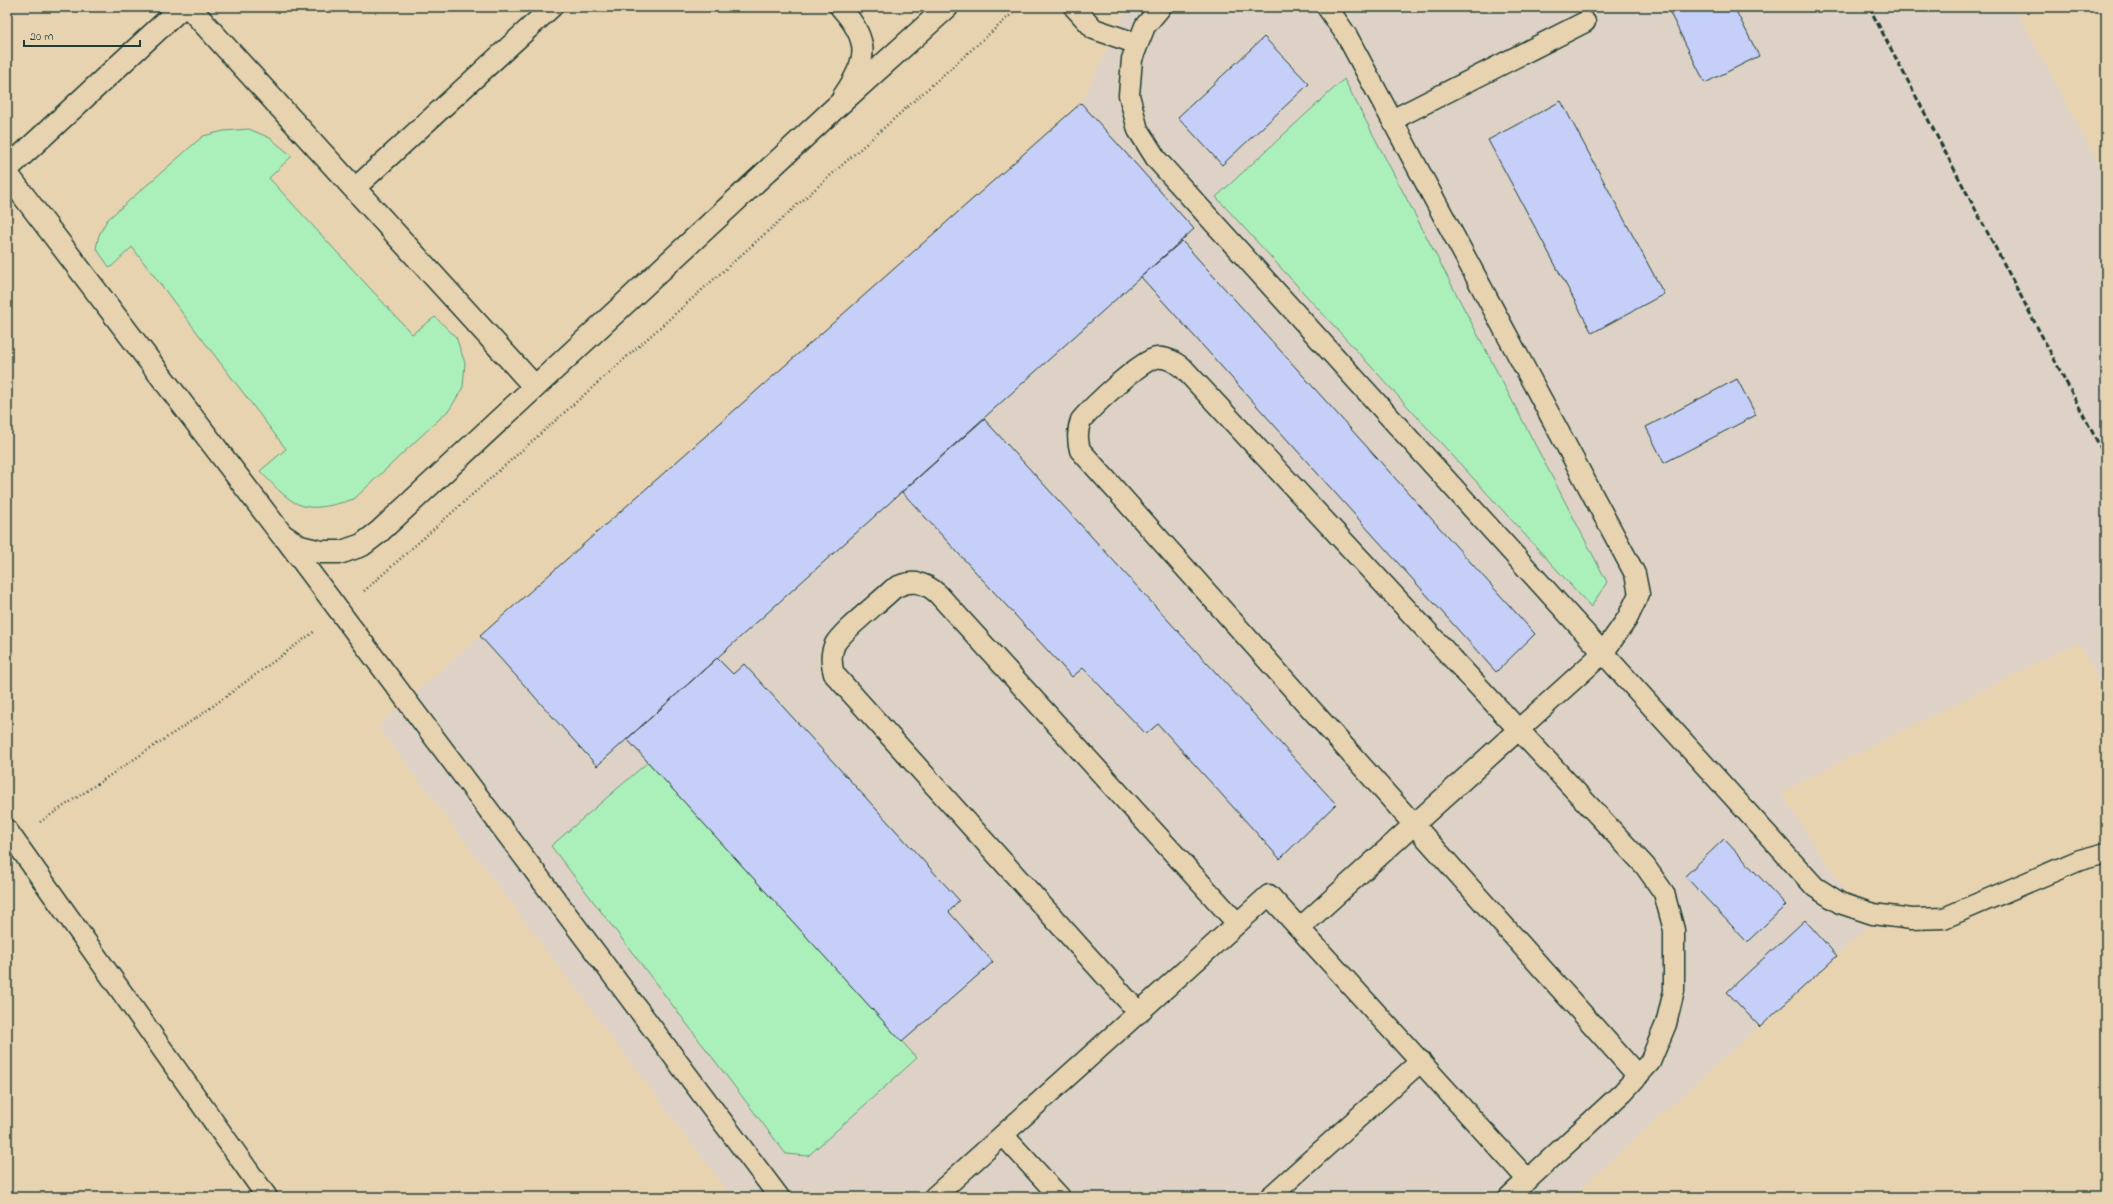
<svg xmlns="http://www.w3.org/2000/svg" width="2113" height="1204" viewBox="0 0 2113 1204" font-family="'Indie Flower',sans-serif">
<style>
.built{fill:#ded2c6}
.green{fill:#abefba;stroke:#659677}
.building{fill:#c6cff7;stroke:#1f3d34}
.lines{fill:none;stroke-linecap:round;stroke-linejoin:round}
.lane-casing{stroke:#1f3d34;stroke-width:23}
.street-casing{stroke:#1f3d34;stroke-width:25}
.path{stroke:#1f3d34;stroke-width:2.5;stroke-dasharray:1 3;stroke-linecap:butt}
.lane{stroke:#e8d3b1;stroke-width:20}
.street{stroke:#e8d3b1;stroke-width:22}
.rail{stroke:#1f3d34;stroke-width:3;stroke-dasharray:6 3;stroke-linecap:butt}
</style>
<rect width="100%" height="100%" fill="#e8d3b1"/>
<filter id="ink" filterUnits="userSpaceOnUse"><feTurbulence type="fractalNoise" baseFrequency=".025" numOctaves="2"/><feDisplacementMap in="SourceGraphic" scale="8" xChannelSelector="R" yChannelSelector="G"/><feConvolveMatrix kernelMatrix="1 2 1 2 8 2 1 2 1" color-interpolation-filters="sRGB"/></filter>
<g filter="url(#ink)">
<path class="built" d="M1127 7H2015L2106 177V694L2078 642 1781 792 1868 927 1571 1197H732L378 726 1081 103Z"/>
<path class="green" d="M1344 79 1607 582 1591 607 1216 197Z
M249 129 270 138 292 156 269 178 412 334 435 317 456 337 465 363 463 387 450 409 354 499C302 515 296 509 260 471L286 449 132 247 110 268 96 248 99 235 107 220 203 136 224 131Z
M648 762 917 1058 808 1156 786 1154 551 846Z"/>
<path class="building" d="M1667 7H1734L1759 56 1705 83Z
M1264 37 1309 84 1222 165 1178 117Z
M1561 101 1664 294 1592 333 1488 140Z
M1081 103 1194 229 597 766 480 636Z
M1182 241 1535 634 1496 672 1141 277Z
M1737 379 1756 415 1664 463 1646 427Z
M984 419 1336 804 1280 859 1158 724 1146 734 1083 668 1072 677 902 492Z
M717 658 733 674 744 664 959 900 949 912 993 962 902 1042 627 739Z
M1724 839 1786 905 1747 942 1685 876Z
M1805 920 1837 956 1760 1027 1727 992Z"/>
<g class="lines">
<g class="lane-casing">
<path id="lane" d="M840 7C871 41 868 60 843 96
M1074 7 1094 29 1138 44
M1161 7 1145 26 1132 59 1129 95 1138 130 1157 160 1815 887 1840 903 1873 914 1912 919 1944 918 2080 860 2106 853
M1392 120 1585 22
M354 189 552 7
M283 536 779 1197
M7 830 267 1197
M1300 928 1603 653 1627 619 1639 594 1635 574 1347 36 1327 7
M1139 1013 834 674C831 664 830 654 835 644 842 631 881 601 893 589 909 579 924 581 938 594L1237 923
M1003 1135 1060 1197
M934 1197 1269 895 1528 1180
M1270 1197 1421 1061
M1509 1197 1623 1092 1650 1062 1666 1024 1674 991V930L1664 893 1645 866 1184 369C1176 363 1167 356 1156 358 1140 361 1093 406 1081 420 1077 431 1077 439 1080 450L1638 1076"/>
</g>
<g class="street-casing">
<path id="street" d="M189 7 535 387
M7 169 182 7
M7 174 282 535 300 547 321 552H342L362 545 379 532 834 109 947 7"/>
</g>
<path class="path" d="M364 591 1015 11 1012 7
M40 822 202 714 315 631"/>
<use href="#lane" class="lane"/>
<use href="#street" class="street"/>
<path class="rail" d="M1869 7 2106 458"/>
</g>
</g>
<rect width="2113" height="1204" fill="none" stroke="#e8d3b1" stroke-width="24"/>
<rect x="12" y="12" width="2089" height="1180" fill="none" stroke="#1f3d34" stroke-width="1.5" filter="url(#ink)"/>
<path d="M24 40v6h116v-6" fill="none" stroke="#1f3d34" stroke-width="2"/>
<text x="30" y="40" font-size="12" fill="#1f3d34" stroke="#e8d3b1" stroke-width="3" paint-order="stroke">20 m</text>
</svg>
